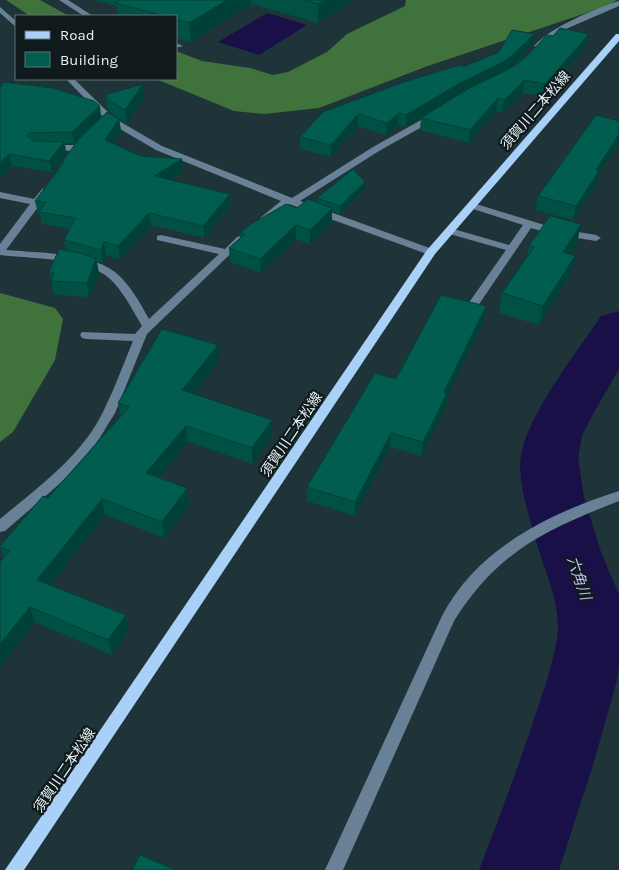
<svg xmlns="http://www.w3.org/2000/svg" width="619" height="870" viewBox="0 0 619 870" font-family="Karla,'Noto Sans JP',sans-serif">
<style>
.forest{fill:#40723c}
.water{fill:#191048}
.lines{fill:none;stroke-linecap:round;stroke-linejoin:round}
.river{fill:#191048;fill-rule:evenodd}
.minor{fill:#698197;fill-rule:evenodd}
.major{fill:#a9d0f6;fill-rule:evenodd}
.wall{fill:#005044}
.shaded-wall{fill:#004137}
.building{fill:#005d4f;stroke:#004137}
.labels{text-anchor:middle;stroke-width:4.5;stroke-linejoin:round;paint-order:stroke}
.street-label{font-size:14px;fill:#e4f2f4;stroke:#101a1c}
.water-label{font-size:15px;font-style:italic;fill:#bbbff6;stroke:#101a1c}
</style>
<rect width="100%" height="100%" fill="#1e3439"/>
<path class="forest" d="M6 0H40L69 16H30Z
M406 0H617L610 5 425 67 319 108 264 114 234 111 156 79H176V51L202 61 250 68 273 75 288 72 327 52 347 34 405 6Z
M0 293 55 308 63 319 55 360 13 432 0 442Z"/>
<path class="water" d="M267 13 307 25 259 55 218 42Z"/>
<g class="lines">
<path class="river" d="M619 311V369L593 414 582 436 578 458 584 497 601 552 619 595V664L617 680 594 762 559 870H479C499 818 519 766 536 713 544 690 558 650 558 625 557 593 542 565 534 534 528 513 517 478 521 456 527 415 577 352 601 316Z"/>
<path class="minor" d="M59 0H68L93 16H84Z
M619 1V6L568 28 541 48 534 46C551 27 594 9 619 1Z
M0 7 16 21V27L0 13Z
M176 43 183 46 176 48Z
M66 79H74L114 118 162 146 292 198 373 147 430 115H436V119L379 151 300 201 435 250 436 252 435 254H427L289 204 268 222H260V218L281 201 156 150 108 122Z
M49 145H77L82 148 77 151 46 150V146Z
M45 188 50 191 6 250C38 253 89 252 115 272 130 284 140 303 149 319L219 254 157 240V236L161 235 225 249 237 237 241 236 246 239 147 334 115 413 99 439 83 461 57 486 5 531 0 532V519C37 488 81 457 103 412 114 390 123 365 133 341L86 339 82 338 80 335 82 332 135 334 142 326C132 309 123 291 109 278 85 257 31 259 0 255V244L30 204 0 198V192L34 199 42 189Z
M473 203 554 228 596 235 601 238 596 241 552 234 531 228 473 313H465L463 311 506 250 446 233 445 231 450 228 509 245 523 225 470 208 468 206Z
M619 491V501C545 530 497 552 454 621L343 870H325L441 618C475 550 549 513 619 491Z"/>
<path class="major" d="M616 34H619V41L435 254 24 870H5L427 250Z"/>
</g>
<path class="wall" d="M93 0H353L318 23 251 4 191 42 176 38V16H117L116 6Z
M534 34 532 45 517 62 504 71 513 67 553 36 589 34 586 46 543 96 523 93 502 112 496 111 469 143 420 130 421 118 406 127 398 125 386 135 358 126 331 157 300 149V137L499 52Z
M143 84 145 97 127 123 115 116 107 108 105 95Z
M0 87 101 117 74 143H65L66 153 52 172 12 166 0 177Z
M119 119 121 131 113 144 141 156 182 159 183 171 169 180 230 194V206L204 238 151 225 120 259 106 255 103 263 97 261 99 274 89 297 54 295 49 272 66 250 64 240 70 229 42 224 40 214H38L35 201 62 164V162Z
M619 121V143L598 175 596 184 573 220 535 210 538 196Z
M365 189 340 214 332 211V222L310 244 296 239 261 273 230 262 229 248 240 238V233L297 208 317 202V198Z
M577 244 570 254 575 256 570 275 539 325 499 313 502 293 527 256 529 246Z
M486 306 484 321 447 396 446 407 421 456 390 447 355 516 307 501V487L396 379Z
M218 345 219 361 193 394 272 436 253 464 188 442 158 478 187 488 189 504 164 538 105 515 50 585 129 630 112 655 35 622 0 666V562L3 558 0 546 48 498 120 416 118 403Z"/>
<path class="shaded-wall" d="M227 0H251V4L191 42 189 23Z
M324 0H353L318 23V4Z
M534 34 532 45 517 62 503 72 459 94 406 127V115Z
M589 34 586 46 543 96 545 84Z
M525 80 523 93 502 112 504 100Z
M143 84 145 97 127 123 125 110Z
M498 98 496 111 469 143 470 130Z
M100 106 101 117 74 143 72 132Z
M399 113 398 125 386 135 387 123Z
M358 114V126L331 157V145Z
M119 119 121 131 107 153 105 140Z
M619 134V143L598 175 596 184 573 220 576 206 596 170Z
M64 142 66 153 52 172 49 161Z
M9 154 12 166 0 177V163Z
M182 159 183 171 155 189 154 176Z
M365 182V189L340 214V206Z
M230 194V206L204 238 203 226Z
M332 208V222L310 244V230Z
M149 213 151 225 120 259 118 246Z
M581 224 577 244 559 272 563 252Z
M296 225V239L261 273 260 259Z
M104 242 106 255 103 263 101 250Z
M575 256 570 275 539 325 543 306Z
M96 259 99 274 89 297 87 283Z
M486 306 484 321 447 396 446 407 421 456 423 442 444 392Z
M218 345 219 361 183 406 182 390Z
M272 420V436L253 464 252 448Z
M186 426 188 442 149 489 146 473Z
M391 433 390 447 355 516V502Z
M187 488 189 504 164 538 162 522Z
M102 499 105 515 42 595 37 580Z
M30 607 35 622 0 666V644Z
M126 615 129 630 112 655 108 640Z"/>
<path class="building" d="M120 0H227L189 23 176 19V16H165L115 3Z
M304 0H324L318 4Z
M560 28 589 34 545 84 525 80 504 100 498 98 470 130 421 118 468 89 513 67 527 56 547 35 553 36Z
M512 30 534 34 518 50 505 61 460 83 406 115 399 113 387 123 358 114 331 145 300 137 323 112 404 82 460 65 463 67 499 52Z
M4 82 53 88 94 101 100 106 72 132 29 133 27 136 34 141 64 142 49 161 9 154 0 163V87Z
M143 84 125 110 113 103 105 95Z
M107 112 119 119 105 140 141 156 182 159 154 176 230 194 203 226 149 213 118 246 104 242 101 250 64 240 76 218 39 212 46 202 35 201 64 162H62L79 139Z
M596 115 619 121V134L596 170 599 171 576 206 538 196Z
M353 169 365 182 340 206 317 198Z
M308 199 332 208 310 230 296 225 260 259 229 248 245 234 240 233 251 224 286 204 297 208Z
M550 216 581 224 563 252 575 256 543 306 502 293 534 247 529 246Z
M59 249 83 254 96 259 87 283 51 281 54 273 49 272Z
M441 295 486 306 444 392 447 393 423 442 391 433 355 502 307 487 375 373 396 379Z
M162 329 218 345 182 390 272 420 252 448 186 426 146 473 187 488 162 522 102 499 37 580 126 615 108 640 30 607 0 644V562L10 551 0 547V546L43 496 48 498 129 407 118 403Z
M140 855 176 870H132Z"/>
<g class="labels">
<g class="street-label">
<text transform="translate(535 110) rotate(-49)" y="5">須賀川二本松線</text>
<text transform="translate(291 434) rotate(-56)" y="5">須賀川二本松線</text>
<text transform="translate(64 770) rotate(-56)" y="5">須賀川二本松線</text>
</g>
<g class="water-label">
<text transform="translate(579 578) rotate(71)" y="5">六角川</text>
</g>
</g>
<rect x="15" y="15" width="162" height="65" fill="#101a1c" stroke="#657072"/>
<rect x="25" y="31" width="25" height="8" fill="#a9d0f6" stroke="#657072"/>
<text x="60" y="40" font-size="15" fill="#e4f2f4">Road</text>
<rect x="25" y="52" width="25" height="15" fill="#005d4f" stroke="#657072"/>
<text x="60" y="65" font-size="15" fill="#e4f2f4">Building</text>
</svg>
